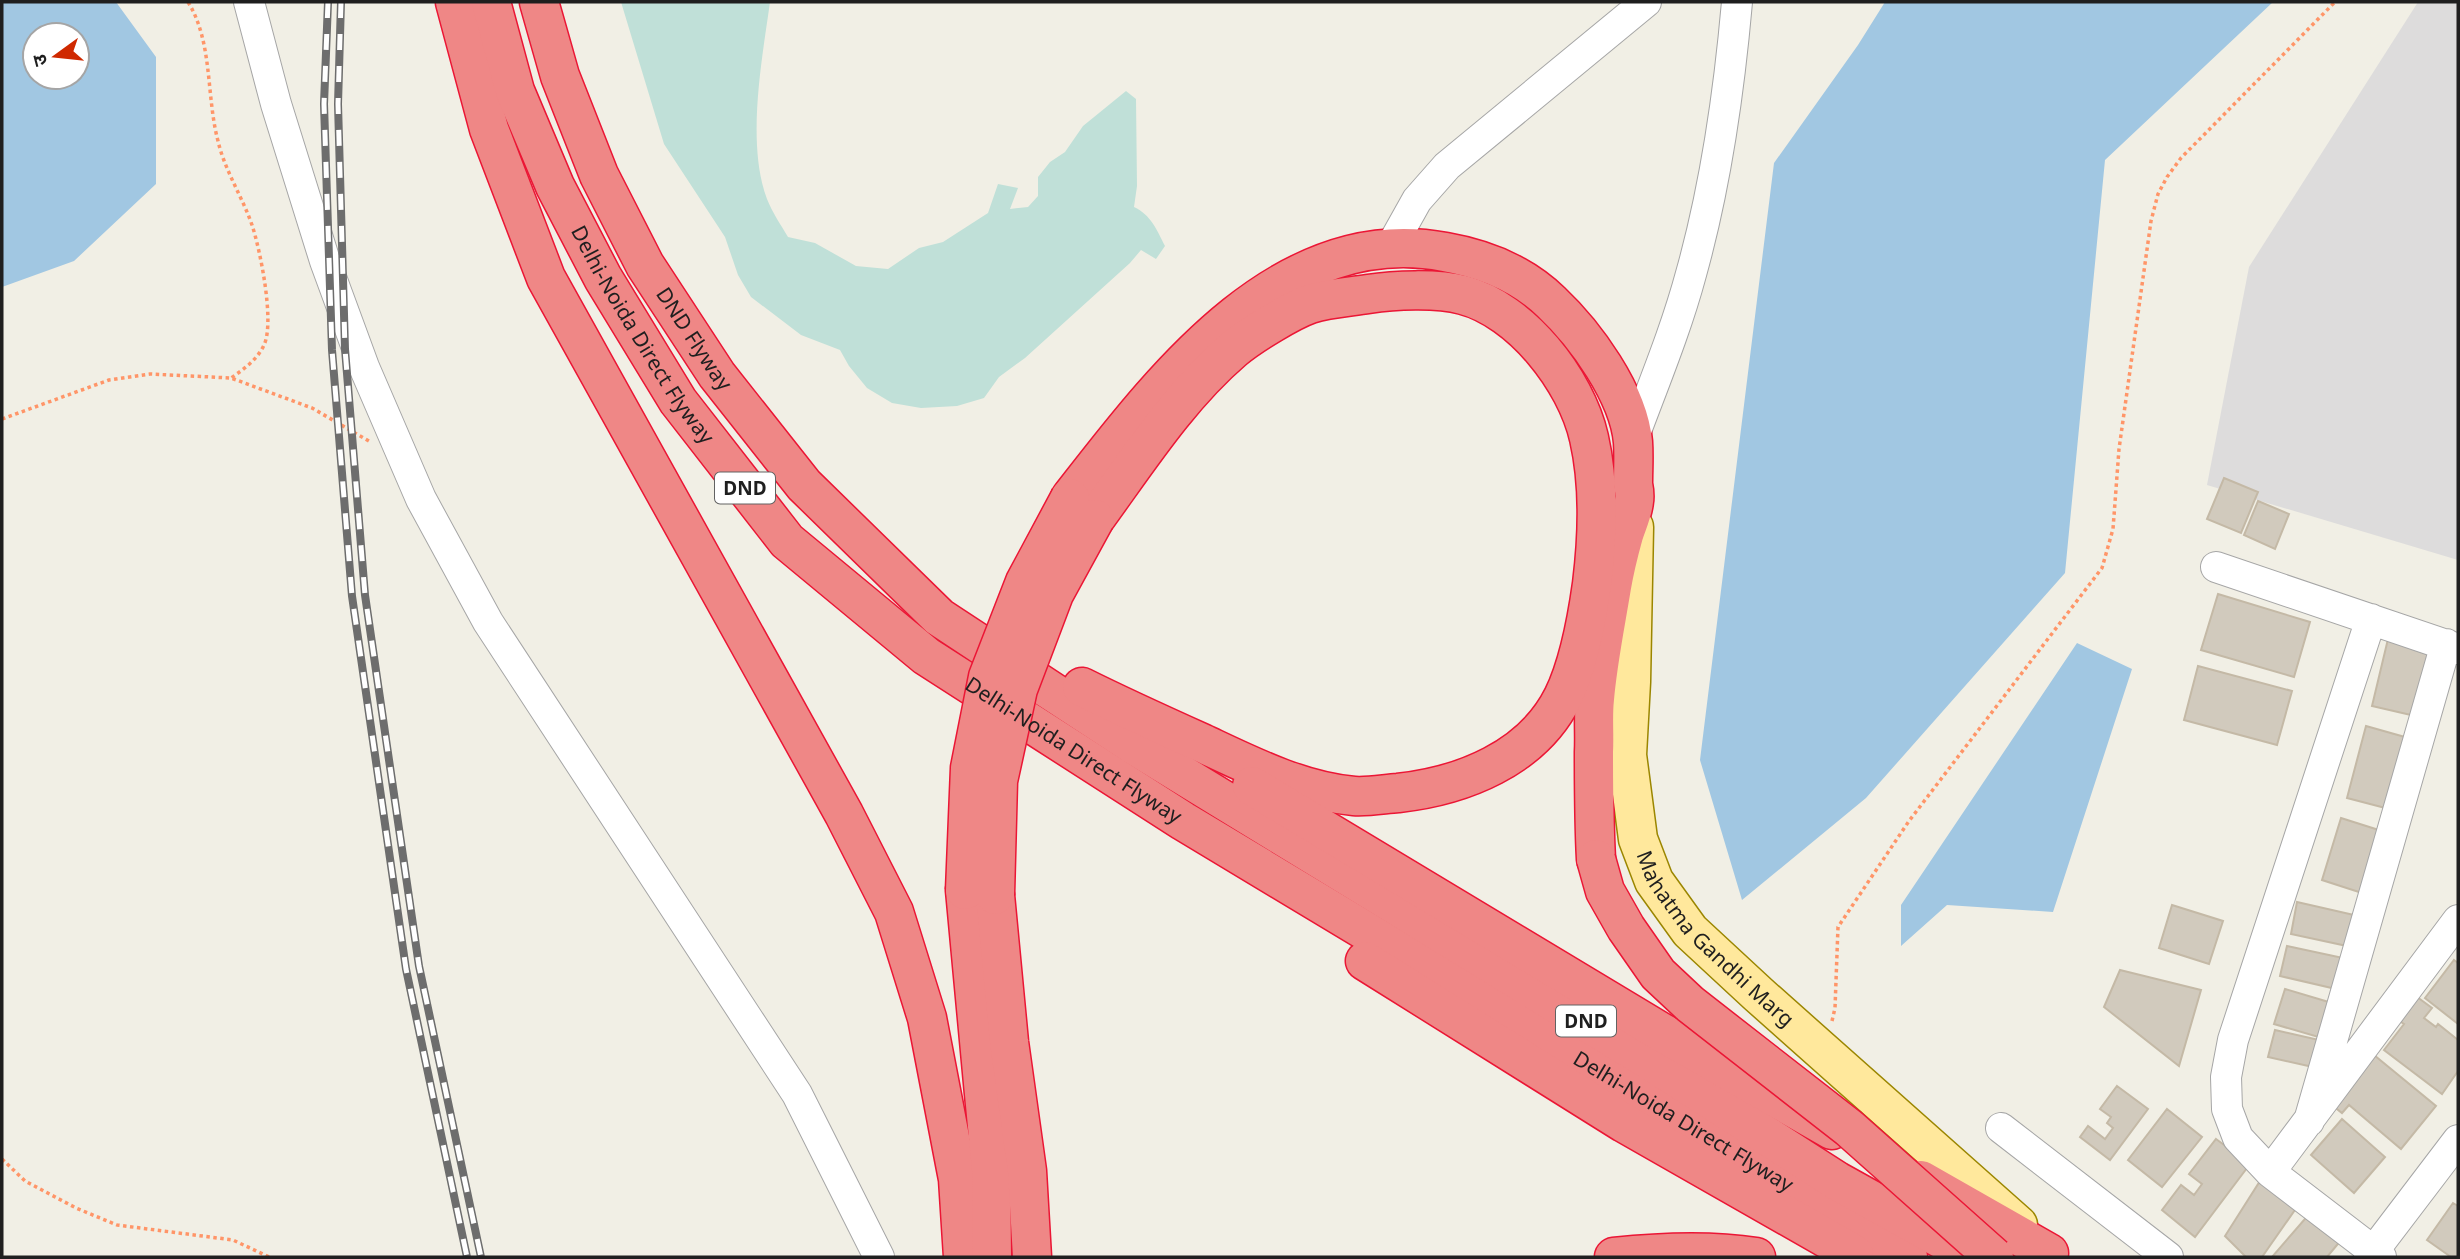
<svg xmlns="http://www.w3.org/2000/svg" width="2460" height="1259" viewBox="0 0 2460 1259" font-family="'Noto Sans','Noto Sans Devanagari',sans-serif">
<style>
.residential{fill:#dddcdc}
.wetland{fill:#c0e0d8}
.water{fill:#a1c7e2;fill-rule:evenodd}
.building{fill:#d1cabd;stroke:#c4b9a6;stroke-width:2}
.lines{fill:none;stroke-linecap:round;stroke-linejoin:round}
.minor-casing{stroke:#a6a6a6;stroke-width:32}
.major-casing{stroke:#9b8600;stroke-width:41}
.highway-casing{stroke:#eb1635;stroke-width:41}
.path{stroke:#ff9568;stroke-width:3.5;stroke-dasharray:3.5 3.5;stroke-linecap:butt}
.minor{stroke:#fff;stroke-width:30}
.major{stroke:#ffe89c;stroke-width:38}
.highway{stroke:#ef8786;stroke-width:38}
.rail-casing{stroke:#6d6d6d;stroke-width:8}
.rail{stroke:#fff;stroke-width:5;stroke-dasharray:16;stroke-linecap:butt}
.highway-bridge-casing{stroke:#eb1635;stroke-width:41;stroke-linecap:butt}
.highway-bridge{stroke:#ef8786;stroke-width:38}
.labels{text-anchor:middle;stroke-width:5;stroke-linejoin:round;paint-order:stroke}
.shield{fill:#fff;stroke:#626262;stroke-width:2}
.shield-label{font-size:19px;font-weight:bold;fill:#1f1f1f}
.street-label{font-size:21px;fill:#1f1f1f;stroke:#fff}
</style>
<rect width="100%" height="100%" fill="#f1efe5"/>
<path class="residential" d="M2418 2H2458V560L2207 485 2249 267Z"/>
<path class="wetland" d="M621 2H770C762 60 746 143 767 199 772 212 781 225 788 237L815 243 856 266 888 269 919 248 943 242 988 213 998 184 1018 188 1010 209 1028 207 1038 196V177L1050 162 1065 152 1083 126 1126 91 1136 99 1137 186 1134 207C1151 215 1157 230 1165 246L1156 259 1141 250 1130 263 1025 358 999 377 984 398 957 406 921 408 892 403 867 388 849 366 840 350 801 335 751 297 738 275 725 237 664 144Z"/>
<path class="water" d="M2 2H116L156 57V184L74 261 2 287ZM35 35H77V77H35Z
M1885 2H2273L2105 160 2065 573 1866 798 1742 900 1700 760 1774 163 1858 45Z
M2077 643 2132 669 2053 912 1947 905 1901 946V905Z"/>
<path class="building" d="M2224 478 2258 492 2241 533 2207 519Z
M2258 501 2289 514 2275 549 2244 535Z
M2218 594 2310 622 2294 677 2201 650Z
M2388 639 2439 652 2424 718 2372 706Z
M2198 666 2292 691 2277 745 2184 720Z
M2366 726 2412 739 2393 810 2347 798Z
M2341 818 2385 832 2365 894 2322 880Z
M2297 902 2354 915 2347 946 2291 934Z
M2172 905 2223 921 2209 964 2159 948Z
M2287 946 2343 958 2336 989 2280 976Z
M2454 960 2458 963V1024L2425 998Z
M2120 970 2201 990 2179 1066 2104 1007Z
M2285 989 2332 1003 2322 1038 2274 1024Z
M2413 994 2432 1008 2424 1018 2436 1027 2438 1024 2458 1040V1071L2442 1094 2384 1050 2404 1024 2395 1018Z
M2275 1030 2319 1040 2313 1067 2268 1057Z
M2374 1055 2436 1106 2401 1149 2349 1105 2342 1113 2332 1105Z
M2117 1086 2148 1109 2110 1160 2080 1137 2088 1126 2105 1139 2113 1128 2107 1123 2111 1117 2100 1109Z
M2167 1109 2202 1137 2162 1187 2128 1160Z
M2342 1119 2385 1157 2354 1193 2311 1155Z
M2216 1139 2250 1164 2195 1237 2162 1210 2181 1185 2194 1195 2202 1184 2189 1174Z
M2260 1181 2297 1207 2262 1257H2246L2225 1236Z
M2453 1203 2458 1206V1257H2451L2427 1240Z
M2311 1212 2342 1239 2327 1257H2272Z"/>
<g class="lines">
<g class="minor-casing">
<path id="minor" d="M249 2 276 104 325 261 364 367 421 499 488 622 797 1094 879 1257
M1389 250 1417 200 1447 166 1646 2
M1633 439C1653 385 1676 330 1691 274 1716 185 1729 93 1737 2
M2216 567 2458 649
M2371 619 2233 1040 2226 1077 2227 1109 2238 1138 2270 1172 2381 1257
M2309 1121 2446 644
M2001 1128 2168 1257
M2270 1172 2458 920
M2369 1257 2458 1140"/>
</g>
<g class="major-casing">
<g id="major">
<path id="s1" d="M1634 527 1631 682 1627 755 1638 839 1654 881 1690 931 1758 994 2018 1225"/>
</g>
</g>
<g class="highway-casing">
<g id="highway">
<path d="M455 2 489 129 546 278 844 814 894 912 927 1018 958 1179 963 1257"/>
<path id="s2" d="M491 2 515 91 555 186 603 278 678 401 787 541 926 656 1183 821 1908 1257"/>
<path id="s3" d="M539 2 560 76 599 175 645 265 717 375 804 485 939 617 1132 744 1652 1062 1837 1181 1974 1257"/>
<path d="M1070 498C1159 384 1280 220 1445 252 1485 259 1521 273 1551 302 1585 334 1629 394 1633 442 1634 456 1633 470 1633 484 1634 489 1635 496 1634 501 1633 513 1627 525 1624 535 1619 553 1615 569 1612 587 1606 624 1598 662 1595 699 1593 716 1595 734 1594 752 1594 788 1594 823 1596 859"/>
<path d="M1082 687C1122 707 1162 725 1202 743 1251 766 1300 791 1354 796 1368 797 1384 794 1398 793 1462 786 1532 759 1563 697 1579 664 1587 620 1592 584 1598 536 1600 486 1589 438 1576 380 1521 310 1463 295 1437 288 1394 290 1368 294 1349 297 1328 298 1310 304 1290 311 1251 335 1234 349 1178 397 1138 460 1095 519"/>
<path d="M1252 786 1661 1032 1832 1130"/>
<path d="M965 890 991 1169 992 1257"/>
<path d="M995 895 1009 1042 1027 1171 1032 1257"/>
<path d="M1365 961 1624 1123 1854 1254"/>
<path d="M1921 1180 2049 1253"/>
<path d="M1614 1257C1660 1252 1711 1250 1756 1257"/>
</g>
</g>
<path class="path" d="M188 2C213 42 206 96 218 141 225 171 242 196 252 225 260 249 275 322 264 345 257 360 244 369 231 378
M2 419 109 380 150 374 231 378 312 408 369 441
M1832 1021 1835 1008 1838 927 1909 821 2102 568 2113 529 2119 449 2151 221 2158 194 2167 177 2181 158 2335 2
M2 1159 25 1181 76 1208 117 1225 233 1240 269 1257"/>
<use href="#minor" class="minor"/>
<use href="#major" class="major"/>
<use href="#highway" class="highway"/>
<g class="rail-casing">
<path id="rail" d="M328 2 324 104 332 350 352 596 406 969 467 1257
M341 2 338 104 345 349 365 595 419 966 481 1257"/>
</g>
<use href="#rail" class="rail"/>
<g class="highway-bridge-casing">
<path id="highway-bridge" d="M1596 859 1605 891 1626 928 1658 974 1690 1004 1849 1128 1994 1257
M965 890 970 768 988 677 1025 582 1070 498
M995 895 998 781 1018 689 1054 594 1095 519"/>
</g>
<use href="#highway-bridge" class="highway-bridge"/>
</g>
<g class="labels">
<g class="shield">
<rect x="715" y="472.5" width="60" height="31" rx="5"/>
<rect x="1556" y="1005.5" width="60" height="31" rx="5"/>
</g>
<g class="shield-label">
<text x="745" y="495">DND</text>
<text x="1586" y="1028">DND</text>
</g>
<g class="street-label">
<text dy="7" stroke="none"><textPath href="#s2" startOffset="368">Delhi-Noida Direct Flyway</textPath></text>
<text dy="7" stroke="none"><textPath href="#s3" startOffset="373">DND Flyway</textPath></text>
<text dy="7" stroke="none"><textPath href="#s2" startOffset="976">Delhi-Noida Direct Flyway</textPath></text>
<text dy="7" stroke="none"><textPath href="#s1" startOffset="441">Mahatma Gandhi Marg</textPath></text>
<text dy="7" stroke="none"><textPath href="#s2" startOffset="1690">Delhi-Noida Direct Flyway</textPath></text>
</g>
</g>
<rect width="2460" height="1259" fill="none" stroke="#1f1f1f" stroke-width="7"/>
<g transform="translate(56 56) rotate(255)"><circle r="33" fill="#ffffff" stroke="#a5a5a5" stroke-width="2"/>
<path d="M0-5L12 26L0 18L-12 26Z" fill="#cf2900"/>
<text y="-10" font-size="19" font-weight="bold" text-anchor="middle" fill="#1f1f1f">उ</text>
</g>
</svg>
